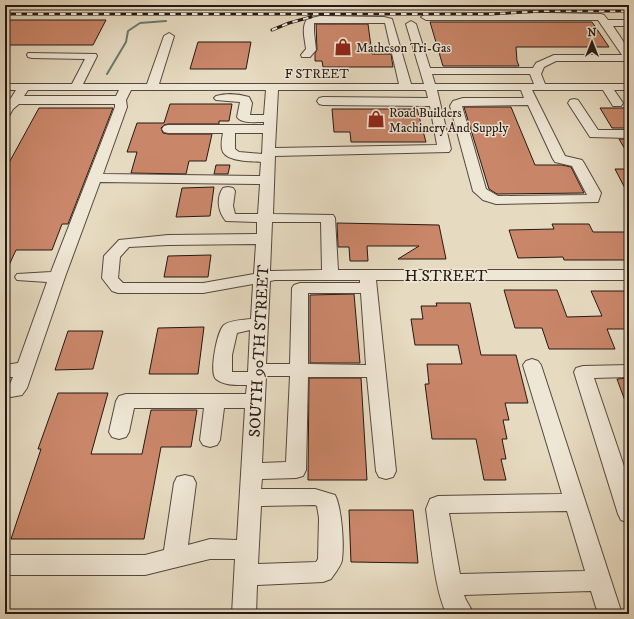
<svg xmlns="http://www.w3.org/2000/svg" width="634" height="619" viewBox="0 0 634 619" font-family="'IM FELL DW Pica',serif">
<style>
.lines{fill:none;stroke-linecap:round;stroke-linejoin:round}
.stream{stroke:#697a71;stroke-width:2}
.building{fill:#ca8669;stroke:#251814}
.minor-casing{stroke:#55483f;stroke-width:2}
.minor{fill:#efe7d6;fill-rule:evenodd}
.rail-casing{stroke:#251814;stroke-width:3}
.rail{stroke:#efe7d6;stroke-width:2;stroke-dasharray:5.5;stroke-linecap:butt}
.labels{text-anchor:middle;stroke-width:3;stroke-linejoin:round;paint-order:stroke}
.far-poi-label{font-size:13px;fill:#251814;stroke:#efe7d6;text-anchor:start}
.far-street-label{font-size:13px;fill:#251814;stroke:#efe7d6}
.street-label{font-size:16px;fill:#251814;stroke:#efe7d6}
</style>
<rect width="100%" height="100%" fill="#e6dac0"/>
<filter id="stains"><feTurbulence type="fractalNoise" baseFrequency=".005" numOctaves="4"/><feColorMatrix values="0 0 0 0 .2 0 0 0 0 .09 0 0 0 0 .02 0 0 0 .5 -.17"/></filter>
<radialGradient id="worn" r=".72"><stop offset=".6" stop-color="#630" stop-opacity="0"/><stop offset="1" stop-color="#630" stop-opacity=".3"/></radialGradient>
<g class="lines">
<path class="stream" d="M107 74 126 42 128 31 140 23 166 21"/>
</g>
<path class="building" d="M5 20H106L93 45H5Z
M430 22H592L609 47H516L517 61 519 66H443Z
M316 24H368L372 54H391L393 67H323L322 61H315V53L317 50Z
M198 42H251L246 69H190Z
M170 104H232L229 121H219V124H168L164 125 161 128 163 133 168 134H212L206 161H189L186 174 131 173 137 152H127L137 123H164Z
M464 107H511L535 165H562L571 167 584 193 497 194 489 189Z
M39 108H113L68 224H62L52 250H16L5 274V170Z
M600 108H629V128H612Z
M332 109H417L426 142H351L350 132H334Z
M619 139H629V156Z
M216 165H230L228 174H214Z
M615 169H629V196Z
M214 187 210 216 176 217 182 188Z
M337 223 439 225 446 259H398L419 246H367L368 261H350L349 247H338Z
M552 224H589L593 232H629V260H564L563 257 518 258 509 230 554 229Z
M211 255 208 277H164L168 256Z
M504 290H557L567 317 602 316 591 291H627L629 295V329H607L615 349H549L542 328H515Z
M354 294 360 363H310V295Z
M436 303H470L481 355H516L528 403H505L509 420H503L507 439H502L506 459H501L506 480H484L476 439H432L425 384H429L427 364H462L458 345H415L411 319H423L421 306H437Z
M204 327 198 374H149L158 328Z
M68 331H103L93 369 55 370Z
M309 378H361L367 480H308Z
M629 378V409H628L617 379Z
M58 393H108L91 454H142L151 410H197L191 447H161L144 539H11L41 449H38Z
M349 510H413L418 563 351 562Z"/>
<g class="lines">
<g class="minor-casing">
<path id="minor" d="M547 13 601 14 604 15 608 20H629V26H613L629 50V61H556L544 67 541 74 545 84H629V90H614L623 103 621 106H613L603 90H532L565 156 582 160 584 163 601 193 598 202 496 204 483 200 473 191 450 106 453 101 463 98H524L521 90H437L451 149 449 152 275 156 273 214 333 215 335 218 338 270H629V280H376L396 471 393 477 386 479 379 477 376 471 367 377H308L306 470 303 476 296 478 262 479 261 489H315L335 495C342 509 344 544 342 560 341 566 335 573 331 579L323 582 257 585 256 614H232L235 559H210L145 575H5V555H145L164 550 174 483 177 477 185 475 193 477 196 483 188 545 210 539 237 540 245 408H224L220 440 217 445 210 447 203 445 200 440 204 408H134L129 432 126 437 119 439 112 437 109 432 116 401 119 396 126 394H246L247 385C238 385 224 386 216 379 209 373 217 331 224 325 231 320 242 320 251 319L253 284 203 293H118L112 291 102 278 104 256 119 240 168 235 257 234V222L226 221C218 212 216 198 223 188L228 187 233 188 235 191 233 206 235 214H258L260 184 100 182 65 277 27 388 22 395 5 398V384H10L13 377H5V365L18 363 47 282 17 280 15 277 17 274 51 272 115 107V104H19L13 109 9 116 5 117V103L11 98 16 90H5V84H72L85 59 32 58 28 57 27 55 28 53 96 54 97 56 83 84H147L164 36 169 33 174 36 159 84H399L385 23H314V32L316 50 310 57H302L301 55 306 49C305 39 301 28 307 19L320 16 384 17 392 19 411 84H424L406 24 411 21 416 24 430 68H533L536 63 554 55H622L598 20H426L421 17 426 14ZM432 74H530L534 84H435ZM28 90H119L116 96H24ZM131 90H266L264 115H250L252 103 249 97C239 94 227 93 216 96L214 98 216 100 240 102 237 117C242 124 255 122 264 122V125H168L164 126 162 129 164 132 168 133H223C222 138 221 144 222 149 224 162 251 161 261 162L260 176 103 174 127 107 126 100ZM278 90H426L428 98 323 97 319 98 317 101 319 104 323 105 430 106 437 145 275 148ZM528 105 553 159 555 162 572 166 587 195 498 196 486 189 462 106ZM235 133H263L262 154 239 152 235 149ZM272 222H321L322 270 270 271ZM256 244 254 274 203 283H123L118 278 120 257 129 247 168 245ZM275 280H360V283H300L294 285 292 288 290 364H266L270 281ZM308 293H361L366 365 308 364ZM250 330 248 372H232V355L237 333ZM266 376H290L286 462 262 463ZM315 505 317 506 319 518 318 559 316 562 258 564 261 506Z
M574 99 578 100 598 130H629V138L590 137 568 103 570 100Z
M532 359 538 361 541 365 622 614H598L591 591 464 595 466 600 474 614H447C435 594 430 535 426 509L430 499 438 496 562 494 523 365 526 361ZM567 511 585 571 460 574 449 513Z
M629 365V377L594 378 629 481V523L621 520 618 514 574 372 576 368 583 366Z"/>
</g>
<use href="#minor" class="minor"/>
<g class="rail-casing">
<path id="rail" d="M5 14H491L543 11H629
M272 30 289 23 311 17"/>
</g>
<use href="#rail" class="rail"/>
</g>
<defs>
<g id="shop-bare" transform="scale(1.38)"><path d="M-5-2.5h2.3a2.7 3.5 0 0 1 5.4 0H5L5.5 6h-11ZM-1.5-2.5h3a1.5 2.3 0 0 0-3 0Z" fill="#8f2418" stroke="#efe7d6" stroke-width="2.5" paint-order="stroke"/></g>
</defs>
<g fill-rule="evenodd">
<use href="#shop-bare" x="343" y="47"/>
<use href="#shop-bare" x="376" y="119"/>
</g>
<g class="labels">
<g class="far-poi-label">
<text x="356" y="52">Matheson Tri-Gas</text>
<text x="389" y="117">Road Builders<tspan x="389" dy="15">Machinery And Supply</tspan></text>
</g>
<g class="far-street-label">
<text x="317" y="78">F STREET</text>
</g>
<g class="street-label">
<text x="446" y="281">H STREET</text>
<text transform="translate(258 351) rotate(-87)" y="6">SOUTH 90TH STREET</text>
</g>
</g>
<rect width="634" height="619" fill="none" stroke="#e6dac0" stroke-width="20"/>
<rect x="6" y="6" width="622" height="607" fill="none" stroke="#251814" stroke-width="2"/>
<rect x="10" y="10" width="614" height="599" fill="none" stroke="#251814"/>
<g transform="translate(592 42)" stroke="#efe7d6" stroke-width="3" paint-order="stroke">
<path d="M0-3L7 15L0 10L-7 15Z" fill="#251814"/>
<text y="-6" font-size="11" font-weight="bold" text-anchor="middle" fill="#251814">N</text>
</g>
<rect width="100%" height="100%" filter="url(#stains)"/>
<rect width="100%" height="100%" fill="url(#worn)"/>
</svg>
